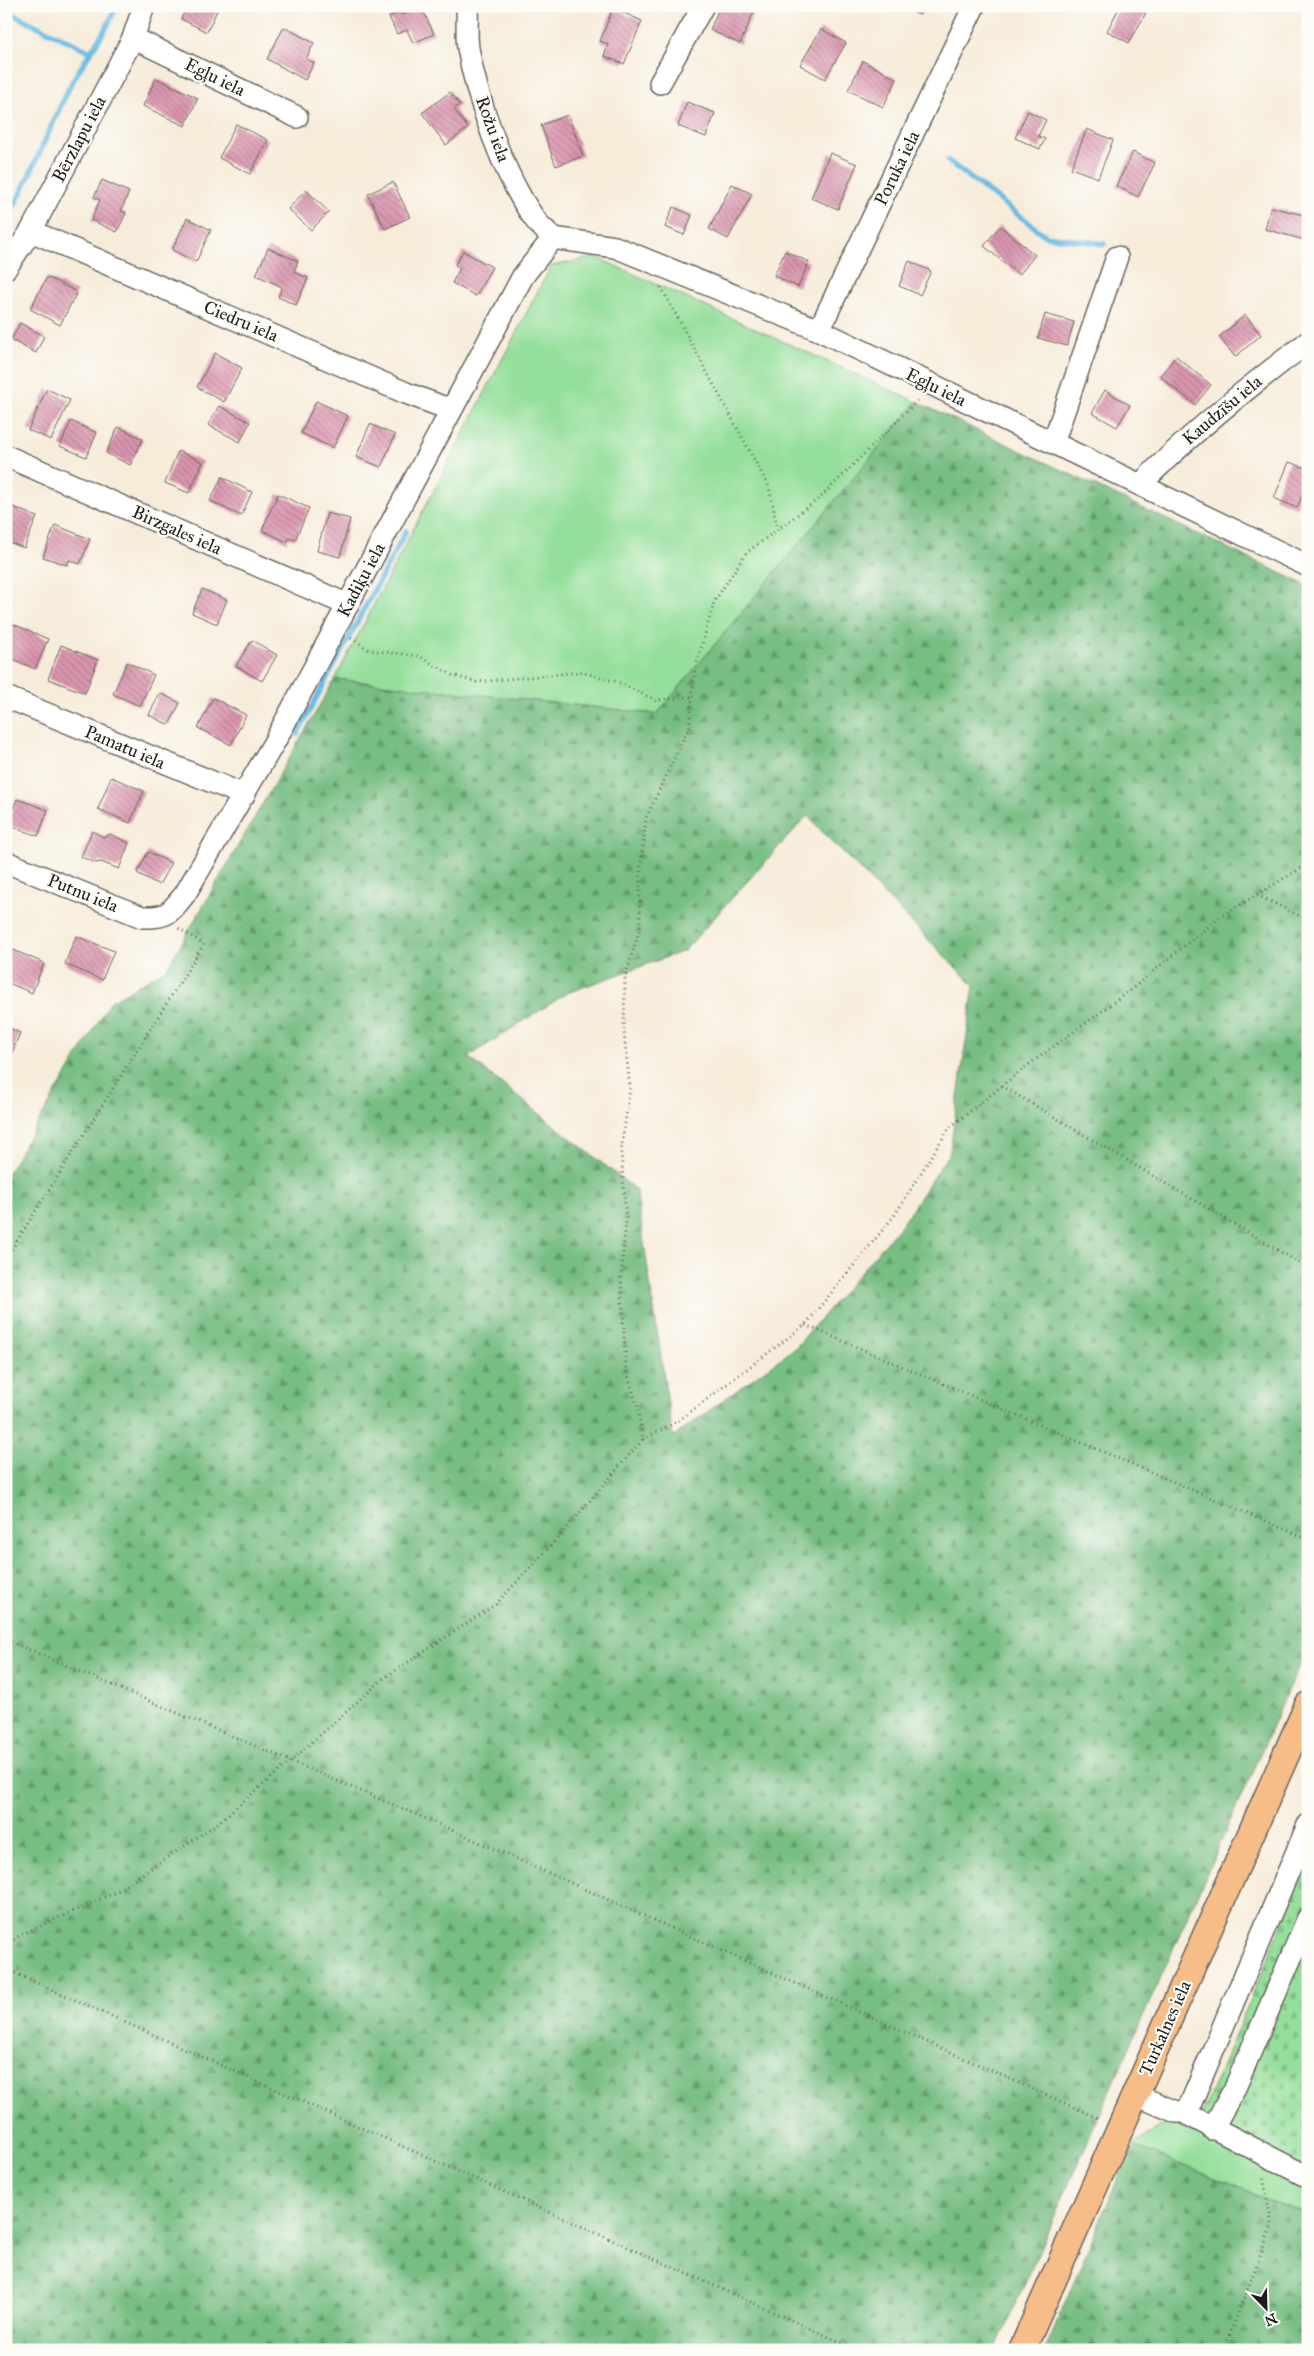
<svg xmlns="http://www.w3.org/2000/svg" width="1314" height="2356" viewBox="0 0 1314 2356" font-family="'IM FELL Great Primer',serif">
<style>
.grass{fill:#94df9b;stroke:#587e5c}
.forest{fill:url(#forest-firs);stroke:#4a6d50;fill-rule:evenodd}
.cemetery{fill:url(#cemetery-stones);stroke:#587e5c}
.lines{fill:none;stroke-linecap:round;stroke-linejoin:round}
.stream{stroke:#67bce3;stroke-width:5.5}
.building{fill:url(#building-back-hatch)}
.minor-casing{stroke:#69655e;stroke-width:24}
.major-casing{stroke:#69655e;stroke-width:29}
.path{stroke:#69655e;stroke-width:3;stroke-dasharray:1 4;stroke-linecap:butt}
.minor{stroke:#fff;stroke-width:21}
.major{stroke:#f7bd88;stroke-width:26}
.labels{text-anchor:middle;stroke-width:4.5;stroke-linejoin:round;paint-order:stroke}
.street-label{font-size:18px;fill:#1c1c1c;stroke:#fdfcf7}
</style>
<defs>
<pattern id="forest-firs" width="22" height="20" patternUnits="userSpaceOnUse" patternTransform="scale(1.25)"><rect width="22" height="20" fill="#77be83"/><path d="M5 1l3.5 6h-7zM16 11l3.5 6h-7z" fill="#619a6a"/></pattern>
<pattern id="cemetery-stones" width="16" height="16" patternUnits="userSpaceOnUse" patternTransform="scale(1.25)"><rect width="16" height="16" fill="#94df9b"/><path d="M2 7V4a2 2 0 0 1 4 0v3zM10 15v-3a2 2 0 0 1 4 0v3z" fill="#7fbf85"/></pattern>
<pattern id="building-back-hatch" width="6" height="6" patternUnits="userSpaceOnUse" patternTransform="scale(1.25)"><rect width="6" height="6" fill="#da95af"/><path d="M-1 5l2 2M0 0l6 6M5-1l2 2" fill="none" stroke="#b0798e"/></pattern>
</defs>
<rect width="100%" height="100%" fill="#fdfcf7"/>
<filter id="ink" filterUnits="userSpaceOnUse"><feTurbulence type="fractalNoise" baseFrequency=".02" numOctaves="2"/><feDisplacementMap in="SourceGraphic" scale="10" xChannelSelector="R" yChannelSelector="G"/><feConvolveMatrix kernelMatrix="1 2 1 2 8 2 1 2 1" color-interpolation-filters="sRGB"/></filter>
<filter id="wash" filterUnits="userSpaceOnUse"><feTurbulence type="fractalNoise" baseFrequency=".0096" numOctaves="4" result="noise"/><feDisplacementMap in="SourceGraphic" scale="20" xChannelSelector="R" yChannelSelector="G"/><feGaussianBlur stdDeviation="1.12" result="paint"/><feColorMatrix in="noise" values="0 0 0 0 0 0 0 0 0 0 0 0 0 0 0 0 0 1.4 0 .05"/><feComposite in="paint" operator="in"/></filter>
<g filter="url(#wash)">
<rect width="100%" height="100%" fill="#f7ecda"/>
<path class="grass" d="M596 257 917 402 657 714 335 679 551 266Z
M1183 2112 1308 2176V2215L1132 2145Z"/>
<path class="forest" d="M917 402 1308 586V1646L995 2350H6V1176L110 1002 167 968 335 679 657 714ZM807 816 974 986 950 1152 901 1225 796 1347 673 1437 636 1190 468 1057 567 993 684 951Z
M1132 2145 1308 2215V2350H1045Z"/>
<path class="cemetery" d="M1308 1863V2176L1199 2121Z"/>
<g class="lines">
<path class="stream" d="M6 11 91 52
M948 161 1046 236 1104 244
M6 221C31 177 48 131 70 86 84 58 106 35 116 6
M297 734 406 531"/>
</g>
<g id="blocks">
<path class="building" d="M187 6H219L207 32 181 19Z
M421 6 434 34 413 43 407 30 397 34 389 17 400 12 402 15Z
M720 6H748L755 9 740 44 710 30Z
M901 6H924L920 15Z
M1120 6H1133L1146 13 1129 43 1107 31Z
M613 8 642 21 624 64 604 56 608 44 600 41Z
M284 27 314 43 306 59 314 63 305 80 267 59Z
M821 29 846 43 825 79 800 65Z
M863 61 897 79 883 107 848 90Z
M156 78 198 98 185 126 143 106Z
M450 92 460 105 454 109 468 128 446 145 422 113Z
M687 102 715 113 706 137 678 126Z
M1028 111 1046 120 1038 136 1045 139 1040 149 1015 138Z
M568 115 583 156 556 166 541 125Z
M236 124 268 140 250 174 219 158Z
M1087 129 1113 140 1098 178 1071 168Z
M1133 152 1155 163 1138 197 1116 186Z
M830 153 857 164 838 209 811 198Z
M102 180 129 192 121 211 126 213 117 232 91 220 100 200 94 197Z
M393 182 410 217 385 229 368 194Z
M732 184 752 194 728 239 709 229Z
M306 190 329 212 311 230 288 209Z
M673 207 692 215 684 235 665 227Z
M1271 207 1308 216V241L1265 229Z
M187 218 211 230 196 262 172 250Z
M1000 226 1035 255 1019 275 984 246Z
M268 248 298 261 294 272 308 278 296 305 278 297 282 287 256 275Z
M463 251 492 267 476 296 452 283 460 268 455 265Z
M785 251 809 262 798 287 774 276Z
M909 261 931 271 920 295 899 286Z
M47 277 77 292 60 325 30 309Z
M1045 314 1074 322 1067 346 1038 338Z
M1245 315 1261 335 1235 357 1219 337Z
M20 323 44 336 36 353 11 340Z
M215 353 242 368 224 402 197 387Z
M1176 356 1211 385 1195 405 1160 376Z
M47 389 70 400 51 440 28 430Z
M1105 390 1130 405 1117 427 1092 413Z
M316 401 348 416 333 448 301 433Z
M219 406 250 422 240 442 208 425Z
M71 421 97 433 86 457 60 446Z
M370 424 395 435 381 467 356 457Z
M118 427 143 439 130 465 106 453Z
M178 451 203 462 189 493 165 483Z
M1289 462 1308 469V495L1303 493 1297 508 1274 498Z
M222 477 252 492 241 516 210 501Z
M278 494 309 508 295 540 289 538 287 542 262 530Z
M6 504 37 517 24 548 6 541Z
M327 513 350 519 340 557 317 551Z
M55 525 90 539 80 564 69 560 67 565 43 557Z
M202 589 227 600 217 624 192 613Z
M6 621 48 639 35 669 6 656Z
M252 640 277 655 262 681 236 666Z
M61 645 98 660 85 693 48 679Z
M127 662 154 675 140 706 113 694Z
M160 693 180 703 169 725 149 715Z
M213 698 246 715 231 745 198 728Z
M111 777 144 791 130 823 98 809Z
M17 799 48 810 38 836 7 824Z
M92 831 104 837 110 834 129 843 119 869 101 862 96 863 81 857Z
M148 852 171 863 159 885 137 873Z
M76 936 114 951 102 980 65 964Z
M6 947 44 963 32 993 6 982Z
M6 1027 20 1033 12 1053 6 1051Z"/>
</g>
</g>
<g filter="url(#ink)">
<use href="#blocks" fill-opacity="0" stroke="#69655e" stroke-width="1"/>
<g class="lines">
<g class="minor-casing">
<path id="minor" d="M467 6C468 20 466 35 468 48 477 100 504 176 534 218 539 226 547 231 553 238
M133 38 297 117
M660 83 703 6
M31 231 406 393 451 410
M553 238 615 247 819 330 1308 566
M6 268 31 231 133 38 144 6
M819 330 974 6
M1053 443 1117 257
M6 456 348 605
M1141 484C1192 432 1249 386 1308 342
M6 697 244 795
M6 862 142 917C167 918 169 914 185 894L275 741 523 276 553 238
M1136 2095 1176 2112H1183L1190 2105 1308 1825
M1183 2112 1308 2177
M1212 2129 1234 2090 1308 1918"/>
</g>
<g class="major-casing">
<path id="major" d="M1022 2350 1308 1705"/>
</g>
<path class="path" d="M661 287 769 487 778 531
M351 638 369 650 419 656 452 675 476 682 581 672 618 682 655 700 692 697
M1257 895 1308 920
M1002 1086 1308 1268
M6 1258 204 944 178 928
M805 1325 1308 1539
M643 1439 678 1421 805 1325 894 1216 949 1128 1023 1069 1129 991 1220 917 1308 864
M6 1640 436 1823 1100 2119
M6 1946 20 1935 116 1892 214 1826 291 1761 384 1678 496 1604 557 1539 643 1439 637 1405 626 1369 621 1278 626 1219 621 1151 630 1088 624 1032 625 977 640 929V875L646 818 689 727 695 670 714 602 746 553 821 497 918 400
M6 1969 858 2350
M1224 2350 1272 2225 1263 2176"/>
<use href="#minor" class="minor"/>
<use href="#major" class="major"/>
</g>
</g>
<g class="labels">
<g class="street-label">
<text transform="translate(215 77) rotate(26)" y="6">Egļu iela</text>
<text transform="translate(493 129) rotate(70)" y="6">Rožu iela</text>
<text transform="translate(79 139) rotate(-62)" y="6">Bērzlapu iela</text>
<text transform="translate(897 168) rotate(-64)" y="6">Poruka iela</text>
<text transform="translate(241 321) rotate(23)" y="6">Ciedru iela</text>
<text transform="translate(936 387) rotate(26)" y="6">Egļu iela</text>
<text transform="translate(1222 410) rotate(-40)" y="6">Kaudzīšu iela</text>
<text transform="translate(177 530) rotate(24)" y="6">Birzgales iela</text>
<text transform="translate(361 580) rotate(-62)" y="6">Kadiķu iela</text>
<text transform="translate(125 747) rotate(23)" y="6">Pamatu iela</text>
<text transform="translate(83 893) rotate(22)" y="6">Putnu iela</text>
<text transform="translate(1165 2028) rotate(-66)" y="6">Turkalnes iela</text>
</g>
</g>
<rect width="1314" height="2356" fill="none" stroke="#fdfcf7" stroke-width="25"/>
<g transform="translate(1266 2308) rotate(157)" stroke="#fdfcf7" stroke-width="4" paint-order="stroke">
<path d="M0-4L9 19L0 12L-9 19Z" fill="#1c1c1c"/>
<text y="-8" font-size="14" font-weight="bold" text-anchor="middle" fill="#1c1c1c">N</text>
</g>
</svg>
